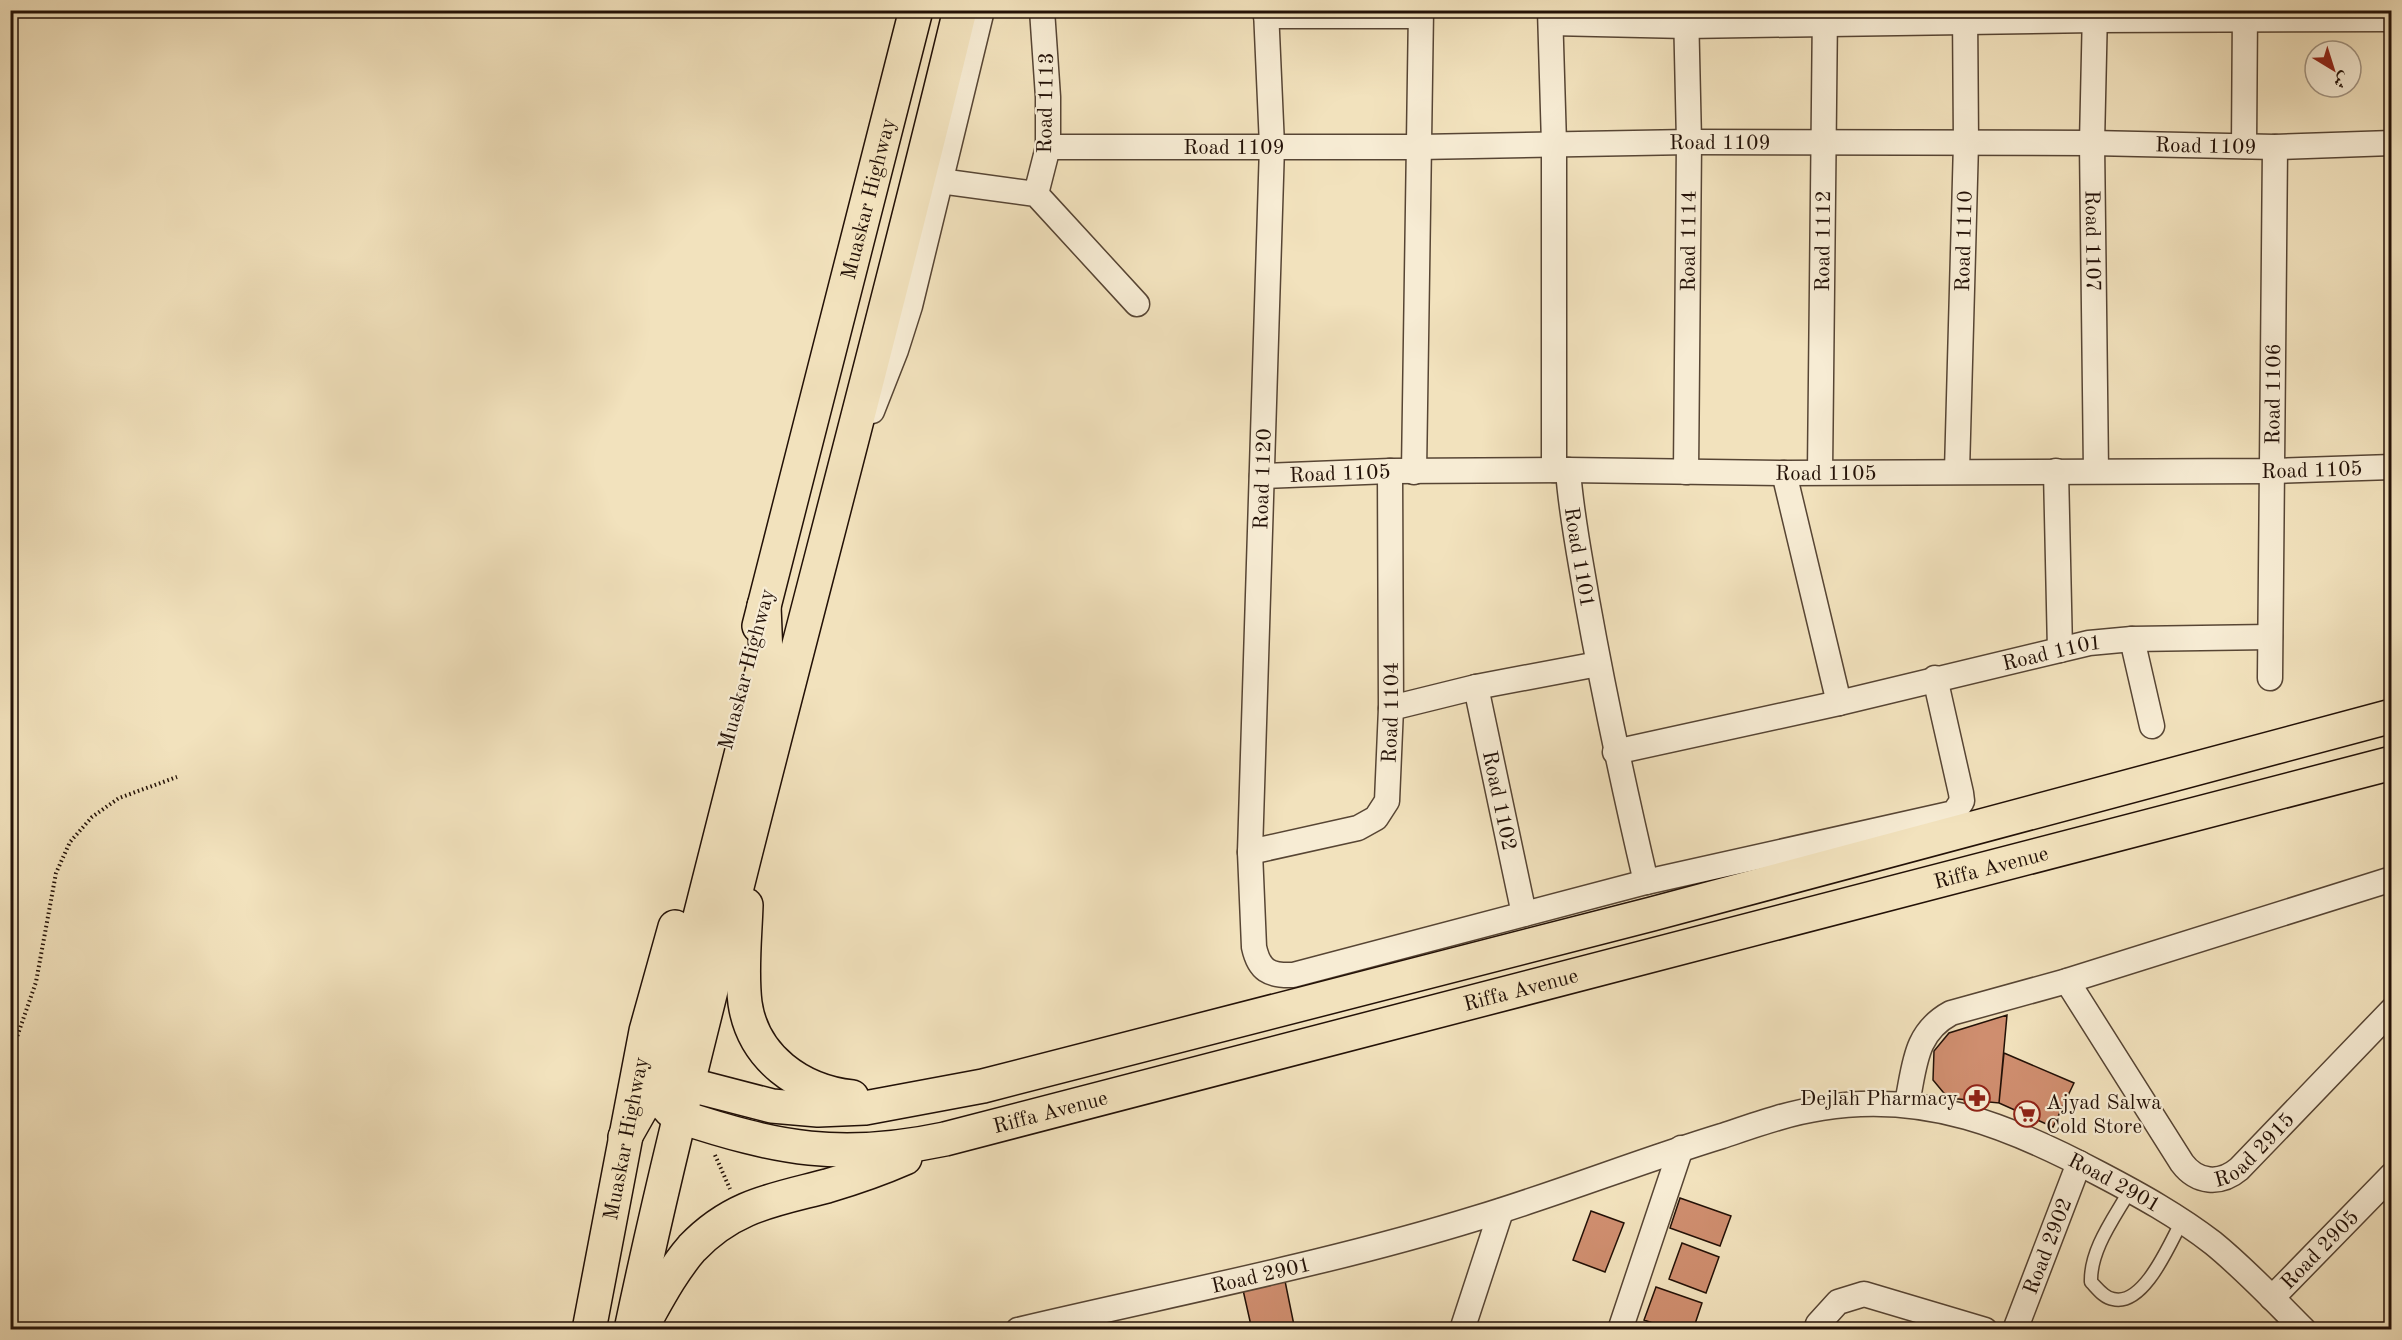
<svg xmlns="http://www.w3.org/2000/svg" width="2402" height="1340" viewBox="0 0 2402 1340" font-family="'Old Standard TT',Amiri,serif">
<style>
.building{fill:#cf8e6f;stroke:#231107;stroke-width:1.5}
.lines{fill:none;stroke-linecap:round;stroke-linejoin:round}
.lane-casing{stroke:#574534;stroke-width:15}
.street-casing{stroke:#574534;stroke-width:27}
.primary-casing{stroke:#231107;stroke-width:36}
.path{stroke:#231107;stroke-width:4;stroke-dasharray:1.5 3;stroke-linecap:butt}
.lane{stroke:#f7ecd4;stroke-width:12}
.street{stroke:#f7ecd4;stroke-width:24}
.primary{stroke:#f2e2bd;stroke-width:33}
.labels{text-anchor:middle;stroke-width:4.5;stroke-linejoin:round;paint-order:stroke}
.street-label{font-size:21px;fill:#231107;stroke:#f7ecd4}
.poi-label{font-size:21px;fill:#231107;stroke:#f7ecd4;text-anchor:end}
</style>
<rect width="100%" height="100%" fill="#f2e2bd"/>
<filter id="stains"><feTurbulence type="fractalNoise" baseFrequency=".00333" numOctaves="4"/><feColorMatrix values="0 0 0 0 .2 0 0 0 0 .09 0 0 0 0 .02 0 0 0 .5 -.17"/></filter>
<radialGradient id="worn" r=".72"><stop offset=".6" stop-color="#630" stop-opacity="0"/><stop offset="1" stop-color="#630" stop-opacity=".3"/></radialGradient>
<path class="building" d="M2007 1015 1999 1103 1948 1098 1933 1080 1934 1051 1949 1033Z
M2004 1053 2074 1083 2053 1127 1999 1103Z
M1680 1198 1731 1216 1720 1246 1670 1228Z
M1591 1211 1624 1223 1605 1272 1573 1260Z
M1682 1243 1719 1257 1706 1293 1669 1279Z
M1285 1281 1295 1330H1252L1243 1290Z
M1656 1287 1702 1303 1693 1330H1672L1644 1320Z"/>
<g class="lines">
<g class="lane-casing">
<path id="lane" d="M2130 1190C2115 1217 2090 1249 2091 1282 2097 1288 2104 1298 2113 1299 2144 1307 2170 1243 2182 1221"/>
</g>
<g class="street-casing">
<g id="street">
<path d="M1266 10 1272 146 1250 852 1254 947C1259 970 1269 976 1293 975L1646 882 1954 813 1962 801 1961 793 1935 678"/>
<path d="M1550 10 1554 144V470"/>
<path id="s1" d="M2095 10 2092 143 2096 471"/>
<path d="M1266 16H1420"/>
<path d="M1551 23 1686 26 2095 20 2392 19"/>
<path d="M2244 146 2245 10"/>
<path id="s2" d="M1048 147H1419L1689 142 2092 143 2275 147 2392 143"/>
<path d="M940 181 1036 194 1137 304"/>
<path d="M1036 194 1048 147V97L1042 10"/>
<path d="M872 411 896 350 910 306 982 10"/>
<path id="s3" d="M1568 470C1571 514 1580 557 1587 600 1604 695 1624 788 1646 882"/>
<path id="s4" d="M1957 471 1966 143 1965 10"/>
<path d="M2056 471 2060 650"/>
<path d="M1414 472 1421 10"/>
<path id="s5" d="M1686 472 1689 142 1686 10"/>
<path id="s6" d="M1820 472 1825 10"/>
<path d="M1784 473 1839 703"/>
<path id="s7" d="M1262 476 1390 471 1568 470 1784 473 2271 471 2392 467"/>
<path d="M2132 639 2152 726"/>
<path id="s8" d="M2270 678 2275 147"/>
<path id="s9" d="M1476 687 1524 914"/>
<path d="M1391 708 1476 687 1598 664"/>
<path id="s10" d="M1615 752 1839 703 2089 643 2132 639 2270 637"/>
<path id="s11" d="M1250 852 1358 828 1376 818 1387 801 1391 708 1390 471"/>
<path id="s12" d="M2067 981 2182 1163C2197 1183 2220 1185 2239 1169L2392 1010"/>
<path d="M1907 1103C1915 1066 1914 1033 1951 1013L2067 981 2392 879"/>
<path id="s13" d="M2272 1298 2392 1175"/>
<path id="s14" d="M1018 1330C1170 1294 1328 1264 1477 1218 1560 1193 1640 1161 1722 1136 1755 1125 1788 1113 1822 1108 1925 1091 2012 1127 2100 1174 2140 1195 2178 1216 2213 1243 2245 1269 2274 1300 2304 1330"/>
<path d="M1462 1330 1501 1211"/>
<path d="M1620 1330 1681 1148"/>
<path d="M1816 1330 1818 1324 1838 1302 1864 1294 1985 1330"/>
<path id="s15" d="M2015 1330 2079 1163"/>
</g>
</g>
<g class="primary-casing">
<g id="primary">
<path id="s16" d="M764 606 766 656 670 1035C663 1064 649 1098 678 1116 778 1149 841 1161 945 1139L2392 763"/>
<path id="s17" d="M759 626 916 10"/>
<path d="M746 905C745 937 741 971 745 1003 753 1058 800 1091 852 1097"/>
<path d="M625 1137 642 1107 659 1093 672 1087 687 1084 772 1106 818 1110 865 1108 983 1086 1652 914 2392 716"/>
<path id="s18" d="M589 1330 646 1031 675 927"/>
<path d="M631 1330C665 1169 706 1011 746 851 817 571 892 292 960 10"/>
<path d="M640 1330C656 1302 671 1272 692 1248 733 1205 774 1200 827 1186 854 1178 880 1169 905 1158"/>
</g>
</g>
<path class="path" d="M10 1057 36 982 56 873 70 842 92 817 119 798 177 777
M715 1155 730 1189"/>
<use href="#lane" class="lane"/>
<use href="#street" class="street"/>
<use href="#primary" class="primary"/>
</g>
<defs>
<g id="pharmacy-ring" transform="scale(1.35)"><circle r="9.5" fill="#f7ecd4" stroke="#8f2418" stroke-width="1.5"/><path d="M-2-6h4v4h4v4h-4v4h-4v-4h-4v-4h4Z" fill="#8f2418"/></g>
<g id="supermarket-ring" transform="scale(1.35)"><circle r="9.5" fill="#f7ecd4" stroke="#8f2418" stroke-width="1.5"/><path d="M-6-5.5h2.5l.6 2H6L4.5 2H-2.5L-4.4-4H-6ZM-1.5 3.2a1.3 1.3 0 1 0 .1 0ZM3 3.2a1.3 1.3 0 1 0 .1 0Z" fill="#8f2418"/></g>
</defs>
<g fill-rule="evenodd">
<use href="#pharmacy-ring" x="1977" y="1098"/>
<use href="#supermarket-ring" x="2027" y="1114"/>
</g>
<g class="labels">
<g class="street-label">
<text transform="translate(1045 103) rotate(-89)" y="7">Road 1113</text>
<text dy="7" stroke="none"><textPath href="#s2" startOffset="672">Road 1109</textPath></text>
<text dy="7" stroke="none"><textPath href="#s2" startOffset="1158">Road 1109</textPath></text>
<text dy="7" stroke="none"><textPath href="#s2" startOffset="186">Road 1109</textPath></text>
<text dy="7" stroke="none"><textPath href="#s17" startOffset="441">Muaskar Highway</textPath></text>
<text dy="7" stroke="none"><textPath href="#s5" startOffset="231">Road 1114</textPath></text>
<text dy="7" stroke="none"><textPath href="#s6" startOffset="231">Road 1112</textPath></text>
<text dy="7" stroke="none"><textPath href="#s4" startOffset="230">Road 1110</textPath></text>
<text dy="7" stroke="none"><textPath href="#s1" startOffset="231">Road 1107</textPath></text>
<text dy="7" stroke="none"><textPath href="#s8" startOffset="284">Road 1106</textPath></text>
<text dy="7" stroke="none"><textPath href="#s7" startOffset="1050">Road 1105</textPath></text>
<text dy="7" stroke="none"><textPath href="#s7" startOffset="564">Road 1105</textPath></text>
<text dy="7" stroke="none"><textPath href="#s7" startOffset="78">Road 1105</textPath></text>
<text transform="translate(1262 479) rotate(-88)" y="7">Road 1120</text>
<text dy="7" stroke="none"><textPath href="#s3" startOffset="88">Road 1101</textPath></text>
<text dy="7" stroke="none"><textPath href="#s10" startOffset="448">Road 1101</textPath></text>
<text transform="translate(746 669) rotate(-75)" y="7">Muaskar Highway</text>
<text dy="7" stroke="none"><textPath href="#s11" startOffset="240">Road 1104</textPath></text>
<text dy="7" stroke="none"><textPath href="#s9" startOffset="116">Road 1102</textPath></text>
<text dy="7" stroke="none"><textPath href="#s16" startOffset="1882">Riffa Avenue</textPath></text>
<text dy="7" stroke="none"><textPath href="#s16" startOffset="1396">Riffa Avenue</textPath></text>
<text dy="7" stroke="none"><textPath href="#s16" startOffset="910">Riffa Avenue</textPath></text>
<text dy="7" stroke="none"><textPath href="#s18" startOffset="195">Muaskar Highway</textPath></text>
<text dy="7" stroke="none"><textPath href="#s12" startOffset="304">Road 2915</textPath></text>
<text dy="7" stroke="none"><textPath href="#s14" startOffset="1143">Road 2901</textPath></text>
<text dy="7" stroke="none"><textPath href="#s15" startOffset="90">Road 2902</textPath></text>
<text dy="7" stroke="none"><textPath href="#s13" startOffset="68">Road 2905</textPath></text>
<text dy="7" stroke="none"><textPath href="#s14" startOffset="249">Road 2901</textPath></text>
</g>
<g class="poi-label">
<text x="1958" y="1105">Dejlah Pharmacy</text>
<text x="2046" y="1109" text-anchor="start">Ajyad Salwa<tspan x="2046" dy="24">Cold Store</tspan></text>
</g>
</g>
<rect width="2402" height="1340" fill="none" stroke="#f2e2bd" stroke-width="36"/>
<rect x="12" y="12" width="2378" height="1316" fill="none" stroke="#231107" stroke-width="3"/>
<rect x="18" y="18" width="2366" height="1304" fill="none" stroke="#231107" stroke-width="1.5"/>
<g transform="translate(2333 69) rotate(142)"><circle r="28" fill="#f7ecd4" stroke="#a29482" stroke-width="1.5"/>
<path d="M0-4.5L10 22L0 15L-10 22Z" fill="#8f2418"/>
<text y="-9" font-size="16" font-weight="bold" text-anchor="middle" fill="#231107">ش</text>
</g>
<rect width="100%" height="100%" filter="url(#stains)"/>
<rect width="100%" height="100%" fill="url(#worn)"/>
</svg>
